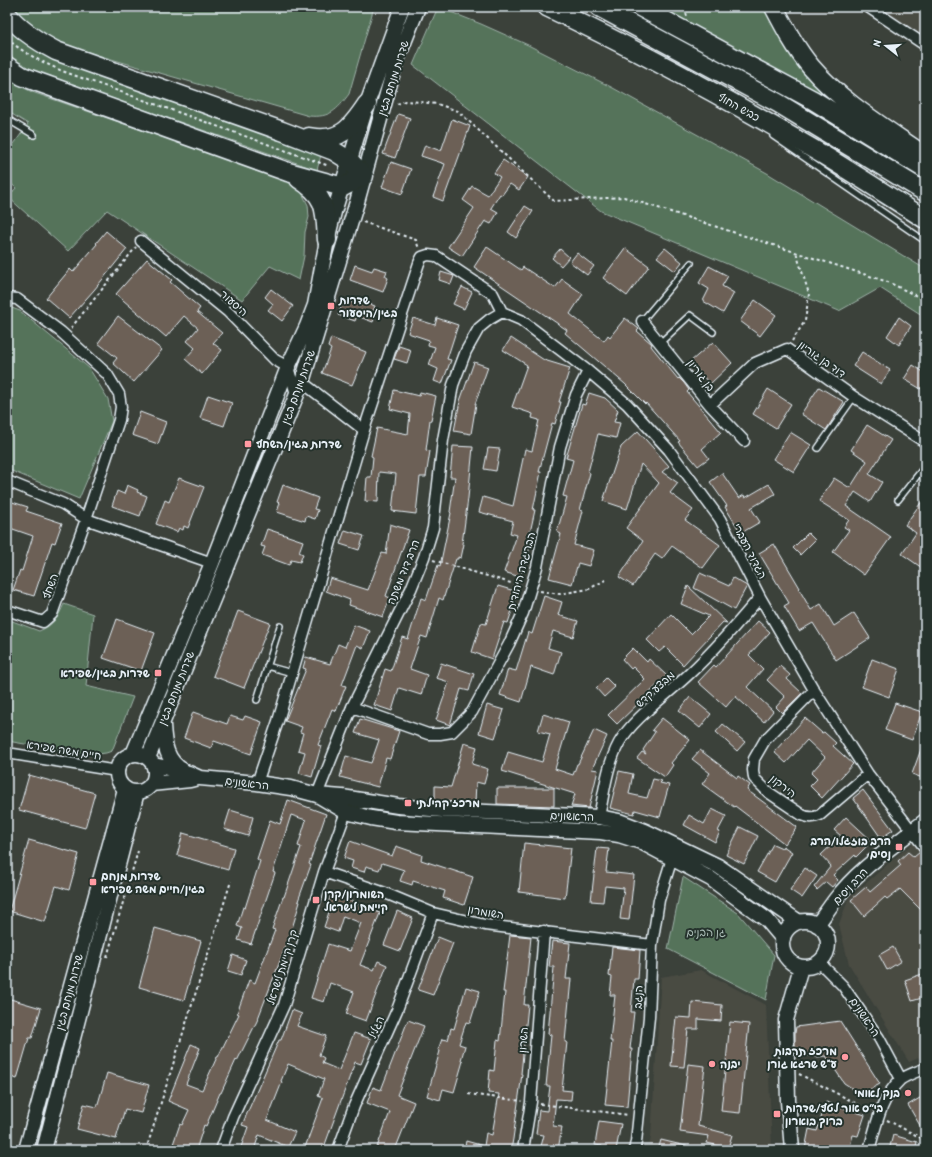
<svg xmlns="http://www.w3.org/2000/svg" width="932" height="1157" viewBox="0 0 932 1157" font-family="'Patrick Hand','Playpen Sans Hebrew',sans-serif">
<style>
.built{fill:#4a4b43}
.green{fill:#55735a;stroke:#9eb2a9}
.building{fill:#6c6157;stroke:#e8f1f8}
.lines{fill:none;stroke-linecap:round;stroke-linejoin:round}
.lane-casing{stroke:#e8f1f8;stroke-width:8}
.street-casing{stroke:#e8f1f8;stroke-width:13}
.secondary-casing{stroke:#e8f1f8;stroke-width:17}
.highway-casing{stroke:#e8f1f8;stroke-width:21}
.path{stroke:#e8f1f8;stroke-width:2;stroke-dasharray:3 3;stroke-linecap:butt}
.lane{stroke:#26332d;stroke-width:5}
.street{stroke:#26332d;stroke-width:10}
.secondary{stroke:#26332d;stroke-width:14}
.highway{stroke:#26332d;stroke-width:18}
.poi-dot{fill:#ff9aa2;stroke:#26332d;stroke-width:1.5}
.labels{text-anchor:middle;stroke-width:4;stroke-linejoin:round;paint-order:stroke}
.street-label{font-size:11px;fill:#e8f1f8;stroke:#26332d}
.poi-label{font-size:11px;font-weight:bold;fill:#e8f1f8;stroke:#26332d;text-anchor:start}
.park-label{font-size:11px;fill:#adbfb9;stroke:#26332d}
</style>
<rect width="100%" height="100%" fill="#3b413a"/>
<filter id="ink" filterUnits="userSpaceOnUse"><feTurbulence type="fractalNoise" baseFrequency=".025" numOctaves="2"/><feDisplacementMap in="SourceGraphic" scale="8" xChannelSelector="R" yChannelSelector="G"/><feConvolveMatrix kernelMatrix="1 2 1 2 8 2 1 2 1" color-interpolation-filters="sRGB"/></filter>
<g filter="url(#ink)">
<path class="built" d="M856 7H925V53Z
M925 834V1055L909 1062 849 964 839 924 849 898 903 851Z
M701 970 766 1005 772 1150H648L651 1138 661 977Z"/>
<path class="green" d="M13 7H374L349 94C337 110 330 118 309 116L66 46C45 37 25 27 13 7Z
M438 7 481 24 528 45 613 88 767 173 925 269V317L880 288 839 311 601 211 413 65Z
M660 7H767L801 68 833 106Z
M7 25 303 146 321 155 317 170 42 74 18 63 7 52Z
M7 79 32 92 289 181 300 189 308 205 309 217 305 232 304 256 299 280 270 266 242 300 107 210 68 251 8 197 16 188 7 180V154L28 124 7 111Z
M9 307 20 311 89 368 108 399 112 421 79 499 7 469V309Z
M64 604 93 614 86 686 133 697 112 751 106 753 90 755 7 741V619L39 631C54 625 58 617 64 604Z
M683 877 738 913 774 955 766 1000 668 949Z"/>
<path class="building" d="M398 114 410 118 395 158 383 154Z
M452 119 470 126 443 201 433 197 445 164 421 156 425 145 441 151Z
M503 160 528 177 519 190 510 184 502 195 500 194 491 208 498 212 491 224 485 221 462 256 448 247 474 208 463 200 472 186 488 195 500 177 494 173Z
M391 162 411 169 402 194 382 187Z
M525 206 533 211 516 238 508 232Z
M106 231 127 249 94 290 69 318 46 298 70 269 73 272 97 244 96 243Z
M487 247 521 270 523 267 555 288 562 279 583 294 570 314 604 341 608 335 610 337 625 318 639 329 637 331 652 344 651 346 678 379 679 378 684 383 689 390 687 392 721 432 702 449 709 458 698 466 678 442 680 441 646 403 645 404 625 384 565 333 567 330 474 267Z
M625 248 649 266 627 296 603 278Z
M665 248 682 262 675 271 657 257Z
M560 249 569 257 561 266 552 258Z
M577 253 594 266 587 275 570 262Z
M147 259 172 280 170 282 200 308 197 312 222 333 213 343 222 350 202 374 185 359 195 348 187 341 198 328 184 316 166 337 116 294Z
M355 265 372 271 374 267 387 271 385 276 388 278 383 292 350 280Z
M709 266 728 276 722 286 734 293 723 313 703 301 709 289 699 283Z
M441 272 454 276 451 284 439 280Z
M462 287 472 292 464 309 453 304Z
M271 289 293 306 282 321 268 310 273 304 265 297Z
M344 299 360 306 362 301 375 306 373 311 376 312 373 322 357 316 355 321 338 315Z
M755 300 776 315 760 336 740 321Z
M118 316 162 350 134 382 113 363 117 358 98 343Z
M899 317 911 326 899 345 887 336Z
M413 318 435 325 437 318 458 325 447 359 451 360 442 384 434 381 438 369 429 365 435 347 428 345 429 340 408 333Z
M331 338 366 352 352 385 322 373 331 349 328 347Z
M511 338 544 360 570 368 559 402H561L555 424 552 423 539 472H541L533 510H535L527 546 530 547 520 577 504 572 517 535 510 533 513 521 479 512 483 497 513 506 525 449 532 451 539 420 532 418 533 414 512 407 527 365 503 350Z
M713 342 732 363 710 384 690 362Z
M399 346 411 350 407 363 394 359Z
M862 352 890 370 881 384 853 366Z
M474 362 488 367 475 404H476L471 434 454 431 460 401Z
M913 365 925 373V383L921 389 904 379Z
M819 387 844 402 826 430 801 414Z
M768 389 791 404 776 428 753 414Z
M394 390 419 396 420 392 436 396 431 420H430L426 450 430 451 426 477H420L416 514 392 511 396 474 379 472 378 502 365 501 367 477H371L373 457 371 456 377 428 408 434 410 414 390 409Z
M589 393 605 398 618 410 614 422 620 423 616 438 598 434 588 472 590 473 580 510 583 511 574 545 594 550 589 566 578 563 572 584 549 578 561 534 557 532 567 497 563 496 573 460 566 458 582 404 585 405Z
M208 395 232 403 224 426 200 418Z
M140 412 166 422 158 444 132 435Z
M867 425 891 440 869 474 882 482 870 502 855 492 846 506 891 537 864 575 833 552 849 530 844 527 849 520 819 501 834 478 850 488 867 461 851 450Z
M638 431 669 466 662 472 678 483 670 493 693 510 685 520 720 545 703 568 672 546 662 559 655 554 633 586 619 577 643 541 626 528 659 483 641 464 627 509 603 501 621 447Z
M790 432 811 445 794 472 773 459Z
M453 446 473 447 468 498 462 544H464L461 558 458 557V559H456L443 600 439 598 427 638 421 636 410 669 427 675 421 695 399 688 392 711 374 705 385 669 391 671 402 637 408 639 421 598 426 600 438 565 440 566 451 513 450 512 455 477H450Z
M488 448 500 449 496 471 484 469Z
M722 473 739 498 744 495 745 498 769 484 775 494 751 508 760 522 741 533 725 507 727 506 710 482Z
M179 478 204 487 188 528 184 526 183 530 179 528 177 532 156 524 165 500 169 502Z
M127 485 138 490 137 492 147 496 140 516 112 506 117 491 124 494Z
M283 485 318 498 314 509 318 510 315 519 306 516 305 521 277 512 280 503 277 502Z
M925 497V570L902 554 916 533 905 525Z
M9 501 28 507 26 511 62 523 55 543 52 542 34 596 13 590 20 570 22 571 33 536 7 527V508Z
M390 524 409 530 386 596 390 598 383 617 349 605 350 600 326 591 330 578 368 590 382 553 386 554Z
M267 529 303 541 299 552 303 554 300 562 291 560 289 565 262 555 265 547 261 546Z
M345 530 364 536 359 550 340 544Z
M808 533 815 540 800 555 793 548Z
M774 544 800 588 799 589 811 610 821 604 834 626 854 613 870 638 836 660 813 623 799 631 784 606 789 603 759 553Z
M700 573 729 586 733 578 747 586 734 610 694 588Z
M498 586 518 592 508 623 504 622 492 659 472 652 481 623 486 624Z
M688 586 727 623 723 622 683 665 665 647 659 652 647 640 671 614 691 634 709 616 681 604Z
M544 596 562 602 558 615 578 621 573 637 553 631 548 648 561 652 554 675 531 667 521 702 500 695 508 669 516 671 528 632 532 634Z
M238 611 270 623 244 688 213 676Z
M117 619 155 633 141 671 103 658Z
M758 621 770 632 749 655 763 669 747 687 773 711 764 722 735 696 726 707 698 682 714 665 716 667Z
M354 625 370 631 363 648 357 645 342 685 346 686 336 711 332 709 318 745 321 746 312 777 299 773 305 752 298 750 303 733 300 732 302 727 285 721 306 669 303 668 306 657 330 664 338 644 345 647Z
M633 648 647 662 649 659 667 676 617 724 608 715 645 679 633 667 631 669 622 659Z
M872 659 899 669 889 697 862 687Z
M441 663 474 674 469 691 461 689 450 725 436 720 449 682 436 678Z
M780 666 790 675 787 679 802 693 782 713 776 707 785 697 767 680Z
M606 678 615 687 604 697 596 688Z
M690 697 711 714 700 728 679 711Z
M895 703 922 712 912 740 885 730Z
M487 705 504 710 495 738 479 733Z
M193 712 227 724 230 716 243 720 245 716 262 722 251 754 214 741 211 748 184 738Z
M543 714 569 722 555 769 573 775 577 764H578L594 730 607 736 592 769 598 770 589 808 571 806 575 794 502 771 508 752 542 762 550 734 538 731Z
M662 718 690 740 671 763 673 765 665 777 637 758 642 752 646 754 643 750 655 732 652 730Z
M805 718 822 733 824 732 836 743 833 746 853 764 822 798 810 786 817 779 811 773 825 757 807 740 786 763 774 752Z
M360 719 399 731 390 759 386 758 378 787 340 777 346 756 371 763 379 740 355 733Z
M723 724 745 742 737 751 716 732Z
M924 741H925V779L912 774Z
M464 743 477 747 472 764 488 769 484 784 476 782 475 803 435 801V786L451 787Z
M700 750 737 778 738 776 750 785 747 790 797 827 785 844 735 806 734 807 702 784 710 773 692 759Z
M619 771 633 774 629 794 647 798 653 779 662 781 660 783 669 785 660 817 635 810 634 814 610 808Z
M29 775 95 793 85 828 19 810Z
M497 788H554V806L497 804Z
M863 790 893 830 881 838 853 798Z
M288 800 326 814 309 864 311 865 298 901 300 902 290 935 257 1021 237 1061 236 1060 221 1093H220L206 1126 204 1125 196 1150H171L180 1124 182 1125 189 1110 168 1101 191 1044 200 1048 186 1084 202 1090 217 1057H218L239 1014 237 1013 249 980 255 983 275 930 272 929 283 897H284L301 847 298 846 306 820 291 815 273 872 275 873 251 944 238 940 242 928 237 926 243 907 245 908 260 861 257 859 270 820 280 824Z
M712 809 726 816 718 831 720 832 715 842 684 825 689 815 704 824Z
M230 810 253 817 248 836 224 829Z
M846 817 872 841 856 857 855 855 833 875 838 880 832 887 826 882 817 890 814 887 831 866 821 855 841 836 834 830Z
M740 827 758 836 744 864 726 855Z
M183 833 234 848 228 870 177 855Z
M29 840 79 854 69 890 56 886 45 922 9 911Z
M350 841 392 856 396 846 422 855 421 860 473 877 464 905 443 898 445 891 413 881 412 885 400 881 404 870 382 863 379 870 366 866 364 872 351 868 353 861 344 858Z
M524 843 571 848 565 898 519 892Z
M773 844 782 848 783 846 792 852 775 882 757 872Z
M597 848 609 849 606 872 634 875 629 920 620 919 624 888 605 886 603 902 591 901Z
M908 852 914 857 920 852 925 856V914L900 889 887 899 885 897 864 916 851 900 866 887 870 892 901 865 898 861Z
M805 868 817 876 802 898 790 890Z
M331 894 358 903 357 904 380 913 360 965 374 970 378 961 387 965 366 1021 346 1014 354 992 330 983 324 1002 311 998 328 944 350 951 361 923 343 916 338 932 324 927 329 912 325 911Z
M397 911 413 918 400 951 384 945Z
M155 928 201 941 184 1000 139 987Z
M510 935 531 937 524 1005H528L521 1074H522L513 1139 511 1150H464L466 1141 484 1146 486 1133 492 1135 499 1094 488 1093 490 1070 494 1071 497 1040 500 1041 505 992H503Z
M438 937 453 943 433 995 418 990Z
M552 941 570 943 566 979H571L565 1042H567L562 1090 572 1091 571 1100 556 1099 553 1126 562 1127 558 1150H540L544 1135 536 1134 539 1110 547 1111 550 1086H546L551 1035 548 1034 554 967H549Z
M612 947 640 950 638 979H634L631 1012H634L630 1049H632L627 1107 605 1105 612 1041H610L615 995H610L612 977 609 976Z
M893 947 901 961 887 970 879 955Z
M233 955 246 960 241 975 228 971Z
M925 973V997L912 1001 905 980Z
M466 987 480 991 470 1023 466 1022 459 1044 465 1046 461 1060 463 1061 454 1092 443 1089 440 1100 427 1096 440 1051 438 1050 442 1039 448 1040 451 1028 454 1029Z
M7 998 41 1008 32 1038H29L17 1079 7 1076Z
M692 1002 722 1005 721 1021 698 1019V1029H688L684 1067 671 1066 676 1017 691 1018Z
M292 1010 302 1014 297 1026 326 1036 319 1055 324 1058 322 1063 339 1070 354 1033 371 1039 361 1064 355 1062 323 1150H304L323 1098 318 1096 324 1079 288 1064 281 1081 282 1082 267 1120 295 1132 288 1147 259 1135 254 1150H240L248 1127 242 1125 279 1040H281Z
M408 1020 424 1026 397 1095 414 1102 395 1150H376L390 1112 367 1103 373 1087 381 1090Z
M840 1021 880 1084 861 1094 844 1083 826 1056 816 1057 795 1053V1033L796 1027Z
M730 1022 749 1024 740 1113 721 1111Z
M688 1064 705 1066 698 1126 732 1135 728 1148 707 1143 709 1136 680 1132Z
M107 1073 149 1085 141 1113 125 1109 116 1139 77 1129 84 1104 97 1107Z
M925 1095V1134L908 1105Z
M826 1102 865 1115 858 1136 853 1135 849 1150H811L805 1149 809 1129 817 1131Z
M599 1121 621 1124 616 1150H601L602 1146 595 1145Z
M893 1135 917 1142 915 1150H889Z
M661 1140 690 1147V1150H658Z"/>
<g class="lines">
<g class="lane-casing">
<path id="lane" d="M7 119 34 135
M773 136 925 241
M642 321 691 263
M660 343 690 315 713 332
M818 448 854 397
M898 500 925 466
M267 666 292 673
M257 700 280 626"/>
</g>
<g class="street-casing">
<path id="street" d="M868 7 925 45
M141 241 228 312 275 360 288 367 296 394
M7 298 17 299 61 332 107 374 119 394 121 407 119 420 86 519 52 614 43 622 7 610
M502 312 521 320 588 371 627 404 669 450 720 519 760 597 814 690 868 774 925 848
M642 321 710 405 744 441
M302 382 364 430
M710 405 755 363 787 349 854 397 925 442
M7 481 63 504 86 519 212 563
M814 690 765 740 754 759 753 770 754 778 768 792 802 815C809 818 813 818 820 815L868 774
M352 707 428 734H440L452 732 472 712 509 644 523 613 537 567 560 447 576 395 588 371
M7 753 117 771
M257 783 278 721 364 430 419 263 422 257 428 255 436 256 493 294 502 312
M317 795 352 707 411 589 424 557 433 528 443 440 453 385 466 351 479 328 490 319 502 312
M599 817C604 793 607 765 619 743 633 718 666 696 688 675 714 651 737 624 760 597
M324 872 385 893 433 913 485 925 652 945
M819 962 843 986 879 1038 901 1079
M221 1150 233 1117 284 1005 324 872 346 812C352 806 358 804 366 802
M338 1150 354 1106 397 1010 433 913
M523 1150 531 1102 544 931
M634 1150 636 1142 649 1017 652 945 659 900 674 852
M869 1150C876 1126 881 1098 900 1080 906 1075 917 1072 925 1068"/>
</g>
<g class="secondary-casing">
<path id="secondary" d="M163 725C164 744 166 761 184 771
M117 773a19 19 0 1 1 38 0a19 19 0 1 1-38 0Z
M133 754 212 563 288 367 307 326 315 305 327 240 334 212 367 104 402 7
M148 758 302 382 357 202 395 65 418 7
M154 765 189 773 200 778 257 783 291 788 317 795 342 797 398 806 442 810 599 817 619 821 645 831 718 866 799 922
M151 784 190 780 198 778
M319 796 346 812 371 818 396 822 601 832 619 835 641 842 711 879 767 920 783 939
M782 944a23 23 0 1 1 46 0a23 23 0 1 1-46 0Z
M817 925C823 917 829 908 835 900 859 868 894 846 925 821
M26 1150 125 789
M44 1150 137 792
M792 1150 788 1101 786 1020 801 967"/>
</g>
<g class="highway-casing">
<path id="highway" d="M547 7C640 51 731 101 820 153 855 174 890 197 925 219
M599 7 778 103 925 192
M640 7 813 100 925 169
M774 7C785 28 796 49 811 67 840 101 883 127 919 152
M7 14C20 30 37 41 56 51L282 131 334 151 350 161 364 176 343 187 288 172 35 81 22 76 7 66
M309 137C340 143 351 128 367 104
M299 179C327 197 325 209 327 240"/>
</g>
<path class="path" d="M685 7 687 17
M7 38C22 53 43 62 62 71L329 166
M397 104 405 101 421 102 437 104 458 111 554 201 624 197 888 282 925 300
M363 222 416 240 419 249
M71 328 136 247
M792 341 805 321 809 294 796 252
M433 560 521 586
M540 591 560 594 589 589 607 579
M107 957 138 851
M799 1074 871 1111
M468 1094 522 1101
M540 1104 629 1115
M887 1120 925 1140
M146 1150 231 881"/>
<use href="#lane" class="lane"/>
<use href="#street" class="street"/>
<use href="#secondary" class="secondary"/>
<use href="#highway" class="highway"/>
</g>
</g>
<g class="poi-dot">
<rect x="327" y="302" width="8" height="8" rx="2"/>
<rect x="244" y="440" width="8" height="8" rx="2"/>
<rect x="154" y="669" width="8" height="8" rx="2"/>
<rect x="404" y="799" width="8" height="8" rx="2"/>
<rect x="895" y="843" width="8" height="8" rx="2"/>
<rect x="89" y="878" width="8" height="8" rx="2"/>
<rect x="312" y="896" width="8" height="8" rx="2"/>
<circle cx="845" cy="1057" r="4"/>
<circle cx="712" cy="1064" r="4"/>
<circle cx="908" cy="1093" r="4"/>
<rect x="773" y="1110" width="8" height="8" rx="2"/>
</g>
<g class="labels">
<g class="street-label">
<text transform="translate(393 78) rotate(-72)" y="4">שדרות מנחם בגין</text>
<text transform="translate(739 107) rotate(29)" y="4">כביש החוף</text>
<text transform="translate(234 303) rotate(42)" y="4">היסעור</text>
<text transform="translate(822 359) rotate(35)" y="4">דוד בן גוריון</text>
<text transform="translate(701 375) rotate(52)" y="4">בן גוריון</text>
<text transform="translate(298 387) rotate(-70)" y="4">שדרות מנחם בגין</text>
<text transform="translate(750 551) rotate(63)" y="4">הגדוד העברי</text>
<text transform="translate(521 571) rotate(-75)" y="4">הבריגדה היהודית</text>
<text transform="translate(403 572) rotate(-68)" y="4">הרב דוד משתה</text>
<text transform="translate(50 586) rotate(-70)" y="4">השחף</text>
<text transform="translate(176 688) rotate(-68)" y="4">שדרות מנחם בגין</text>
<text transform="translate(655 689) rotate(-42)" y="4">מבצע קדש</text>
<text transform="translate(64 750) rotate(9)" y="4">חיים משה שפירא</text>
<text transform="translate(247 783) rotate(7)" y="4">הראשונים</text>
<text transform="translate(783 786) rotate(38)" y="4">הירקון</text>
<text transform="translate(572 816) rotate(2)" y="4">הראשונים</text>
<text transform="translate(850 886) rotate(-47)" y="4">הרב ניסים</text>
<text transform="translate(486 912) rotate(10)" y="4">השומרון</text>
<text transform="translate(282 967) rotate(-72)" y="4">קרן קיימת לישראל</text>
<text transform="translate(69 992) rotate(-75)" y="4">שדרות מנחם בגין</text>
<text transform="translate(638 997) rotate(-88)" y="4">הנגב</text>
<text transform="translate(865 1017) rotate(56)" y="4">הראשונים</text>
<text transform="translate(376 1027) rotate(-66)" y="4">הגליל</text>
<text transform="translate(523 1040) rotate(-86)" y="4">השרון</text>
</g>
<g class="poi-label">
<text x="339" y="304">שדרות<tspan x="339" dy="13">בגין/היסעור</tspan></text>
<text x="256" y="448">שדרות בגין/השחף</text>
<text x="150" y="677" text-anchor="end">שדרות בגין/שפירא</text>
<text x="416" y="807">מרכז קהילתי</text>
<text x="891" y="845" text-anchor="end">הרב בוזגלו/הרב<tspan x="891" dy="13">נסים</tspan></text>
<text x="101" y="880">שדרות מנחם<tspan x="101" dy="13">בגין/חיים משה שפירא</tspan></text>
<text x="324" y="898">השומרון/קרן<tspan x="324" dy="13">קיימת לישראל</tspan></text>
<text x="837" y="1055" text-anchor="end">מרכז תרבות<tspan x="837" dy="13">ע"ש שרגא גורן</tspan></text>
<text x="720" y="1068">יבנה</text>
<text x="900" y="1097" text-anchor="end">בנק לאומי</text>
<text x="785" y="1112">בי״ס אור לטף/שדרות<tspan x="785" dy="13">ברוך בוארון</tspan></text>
</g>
<g class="park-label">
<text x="706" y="936">גן הבנים</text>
</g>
</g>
<rect width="932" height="1157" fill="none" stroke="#26332d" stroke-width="24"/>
<rect x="12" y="12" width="908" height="1133" fill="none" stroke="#e8f1f8" stroke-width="1.5" filter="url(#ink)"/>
<g transform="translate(886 46) rotate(287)" stroke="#26332d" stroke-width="3" paint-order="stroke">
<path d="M0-3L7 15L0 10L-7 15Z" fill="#e8f1f8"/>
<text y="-6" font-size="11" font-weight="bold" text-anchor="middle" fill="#e8f1f8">N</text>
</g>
</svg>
